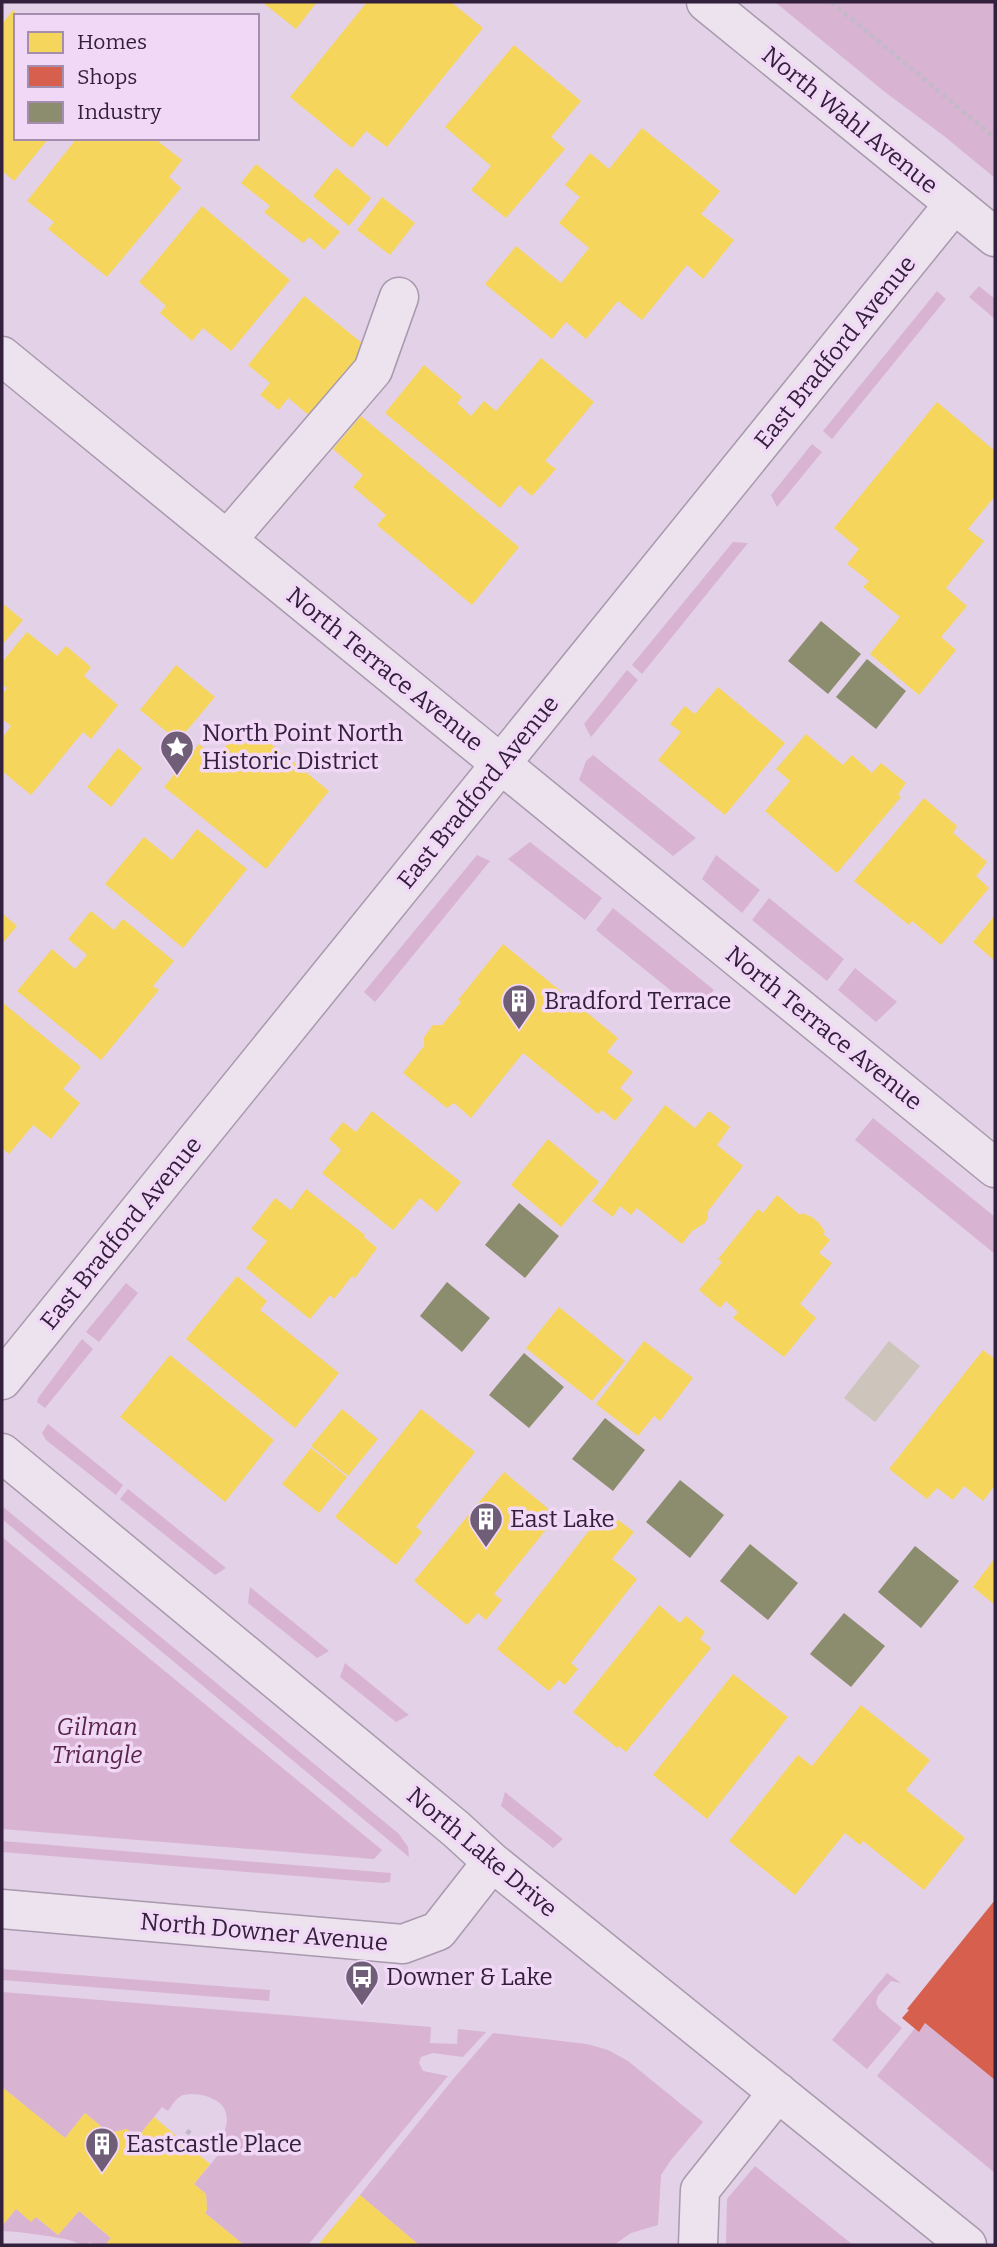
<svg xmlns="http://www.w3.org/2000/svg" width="997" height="2247" viewBox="0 0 997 2247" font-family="Bitter,serif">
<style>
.green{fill:#d8b3d2}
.water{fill:#cdc5bc}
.homes{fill:#f6d55c}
.shops{fill:#d6604d}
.industry{fill:#8c8c6e}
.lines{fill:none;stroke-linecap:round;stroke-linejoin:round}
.minor-casing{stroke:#a899ac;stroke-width:41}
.path{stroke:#c4b9c8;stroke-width:4.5;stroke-dasharray:5 3.5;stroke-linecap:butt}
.minor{stroke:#ece3ef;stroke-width:38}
.labels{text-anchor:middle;stroke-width:7;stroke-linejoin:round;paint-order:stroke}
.street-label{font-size:24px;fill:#32203d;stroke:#f2d8f7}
.poi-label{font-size:24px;fill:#32203d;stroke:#f2d8f7;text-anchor:start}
.park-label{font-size:24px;font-style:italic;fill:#592645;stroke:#f2d8f7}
</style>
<rect width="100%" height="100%" fill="#e3d1e7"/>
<path class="green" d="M775 2H995V178L944 136 885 92Z
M979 286 995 299V319L969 297Z
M937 291 946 299 832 439 823 431Z
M812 444 822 452 777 507 771 495Z
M733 542 748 543 642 674 632 665Z
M627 670 638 680 591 737 584 724Z
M593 755 696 838 673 856 579 780 586 761Z
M530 842 602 898 585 920 508 859Z
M477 855 490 861 375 1002 364 992Z
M716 855 760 890 742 913 702 879Z
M769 898 844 959 827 981 752 920Z
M613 908 714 990 696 1011 596 930Z
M855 968 897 1002 876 1022 838 990Z
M873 1118 995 1217V1254L855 1140Z
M126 1283 138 1293 99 1342 86 1332Z
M82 1339 93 1349 45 1408 37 1402 38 1398Z
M48 1424 123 1485 116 1495 46 1440 42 1433Z
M128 1489 226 1568 215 1575 120 1499Z
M2 1506 399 1834 408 1847 409 1857 2 1519Z
M2 1537 382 1850 374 1859 2 1829Z
M250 1587 329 1651 317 1658 248 1603Z
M345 1663 409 1715 396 1722 340 1677Z
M505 1792 563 1839 553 1848 501 1806Z
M2 1841 391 1873 390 1882 383 1883 2 1852Z
M2 1969 270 1990 269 2001 2 1980Z
M887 1973 901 1983 891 1981 878 1996 876 2003 879 2009 902 2028 867 2069 832 2040Z
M2 1992 431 2027 430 2043 457 2044 458 2029 486 2032 463 2057 433 2053 421 2057 419 2063 423 2071 448 2076 308 2245H244L205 2213 207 2210 206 2194 194 2184 219 2154 214 2149C229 2130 236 2105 206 2096 199 2094 190 2093 183 2095 176 2098 172 2105 168 2111L162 2107 137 2138 127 2129 109 2133 85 2113 65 2138 2 2087Z
M925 2023 995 2080V2173L877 2076 915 2028 919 2031Z
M493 2033 587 2044 608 2050 628 2061 703 2122 671 2160 661 2175 658 2225 631 2233 614 2245H419L360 2195 454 2078Z
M755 2166 853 2245H726L727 2199Z
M16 2209 36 2217 58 2235 79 2211 111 2238 105 2245H94L90 2242 87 2245C79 2245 74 2241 65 2239 44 2235 23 2232 2 2231V2226Z"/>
<path class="water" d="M889 1341 920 1366 875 1422 844 1398Z"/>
<path class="homes" d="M262 2H317L296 29Z
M367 2H451L483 28 387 147 366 131 352 148 290 97Z
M13 10 19 16H16V138H49L14 181 2 171V24Z
M514 45 581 101 551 137 565 149 506 218 471 190 491 166 445 127Z
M642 128 720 191 701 214 734 240 703 279 687 265 642 320 618 301 586 339 566 322 552 339 485 284 516 246 561 283 589 248 559 223 580 197 565 185 590 153 609 169Z
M77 138H154L182 160 169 177 181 188 107 277 48 229 54 222 27 201Z
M256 164 340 232 324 250 309 237 303 243 264 212 270 206 241 183Z
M336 168 371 198 349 226 313 196Z
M382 197 415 223 390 255 357 230Z
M202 206 290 280 231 351 203 328 192 341 160 313 166 306 139 282Z
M304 296 373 352 316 421 288 398 279 410 260 395 270 383 248 365Z
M541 358 594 402 545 461 556 469 532 496 519 485 500 508 385 413 424 365 462 397 457 403 471 416 484 401 496 411Z
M937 402 995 451V496L968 529 984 541 946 588 967 606 941 637 956 650 919 695 870 654 900 617 863 587 869 581 847 564 859 549 834 528Z
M361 416 519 547 472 605 377 525 386 515 353 487 363 475 333 449Z
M2 603 23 620 2 645Z
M27 632 57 656 66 646 91 667 84 676 118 705 91 739 83 732 31 795 2 771V738L11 726 2 719V694L7 688 2 684V662Z
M176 665 215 697 178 741 140 710Z
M718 687 785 743 725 815 658 760 681 732 670 724 678 714 685 706 695 714Z
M245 723 329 791 266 869 164 787 199 744 216 758Z
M806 734 843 765 852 755 872 773 881 763 906 783 898 794 901 797 837 873 765 811 790 781 776 769Z
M118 748 142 768 111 807 87 787Z
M924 798 957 826 953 833 987 862 976 876 989 888 941 945 912 921 909 925 854 881Z
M197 829 247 869 183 948 105 884 144 837 172 860Z
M91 911 114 930 123 919 174 961 153 986 159 990 101 1060 17 991 52 949 75 969 87 955 68 939Z
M2 913 17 926 2 944Z
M995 915V961L973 942Z
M503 944 618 1038 607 1052 633 1072 620 1088 633 1099 615 1121 602 1110 598 1114 523 1053 471 1118 454 1103 447 1108 403 1073 424 1046V1037L433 1025H442L461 1002 458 1000Z
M2 1002 81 1067 63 1089 80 1103 51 1139 33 1125 9 1154 2 1148Z
M665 1105 695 1128 709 1111 730 1127 717 1145 743 1166 708 1211V1218L705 1223 692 1231 682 1244 637 1208 631 1215 620 1206 613 1217 592 1201Z
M372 1111 461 1182 437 1212 420 1198 393 1230 322 1173 341 1150 329 1139 343 1122 356 1132Z
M548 1139 599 1182 561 1227 511 1185Z
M306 1189 365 1235 364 1237 377 1248 355 1278 352 1276 334 1299 330 1295 310 1319 246 1268 267 1241 251 1229 275 1198 291 1210Z
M777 1195 800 1215 802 1213 812 1217 819 1223 825 1232 823 1234 830 1240 819 1253 832 1263 800 1304 816 1318 784 1357 733 1318 738 1312 726 1301 720 1308 699 1290 722 1262 718 1259 758 1209 763 1213Z
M237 1276 267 1301 260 1310 339 1373 295 1428 186 1339Z
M559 1307 625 1361 592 1401 526 1348Z
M644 1341 693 1378 660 1421 654 1416 638 1436 596 1404Z
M983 1350 995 1359V1485L983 1501 964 1486 953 1500 937 1488 927 1499 889 1469Z
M170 1355 274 1440 225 1502 120 1417Z
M342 1409 378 1439 348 1476 311 1446Z
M421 1409 475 1452 416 1527 422 1532 396 1565 335 1517Z
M311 1448 347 1477 319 1513 282 1484Z
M504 1472 557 1516 494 1594 502 1600 486 1620 478 1613 467 1625 414 1581Z
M605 1510 634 1532 612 1559 637 1579 571 1663 578 1669 565 1685 559 1680 549 1691 497 1649Z
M995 1558V1605L973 1587Z
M659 1605 680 1623 686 1616 705 1632 700 1639 711 1648 626 1752 619 1746 617 1748 573 1712Z
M733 1674 788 1717 707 1819 653 1775Z
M861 1705 930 1760 906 1790 965 1838 924 1890 863 1841 860 1845 845 1833 795 1895 729 1841 798 1755 812 1766Z
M2 2087 65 2138 85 2113 109 2133 127 2129 137 2138 154 2117 210 2164 194 2184 206 2194 207 2210 205 2213 244 2245H105L111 2238 79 2211 58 2235 36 2217 31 2222 16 2209 2 2226Z
M360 2195 419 2245H318Z"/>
<path class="shops" d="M995 1900V2080L925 2023 919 2032 902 2018 909 2010 907 2009Z"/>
<path class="industry" d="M821 621 861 654 828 694 788 661Z
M867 659 906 691 876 729 836 697Z
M519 1203 559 1236 525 1278 485 1245Z
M447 1282 490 1318 462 1352 420 1316Z
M524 1353 564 1387 529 1428 489 1395Z
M605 1418 645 1450 613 1491 572 1459Z
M680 1480 724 1515 690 1558 646 1522Z
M750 1544 798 1583 768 1620 720 1581Z
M915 1546 959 1581 921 1628 878 1592Z
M844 1613 885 1646 851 1687 810 1654Z"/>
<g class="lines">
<g class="minor-casing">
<path id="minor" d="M706 2 995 237
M2 356 995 1168
M227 540 373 370 399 297
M2 1380 954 204
M2 1453 456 1829 492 1862 967 2245
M2 1909 403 1944 438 1931 492 1862
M698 2245 700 2190 778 2092"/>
</g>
<path class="path" d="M831 2 995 138
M182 2141 190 2130"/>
<use href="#minor" class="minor"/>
</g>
<defs>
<g id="sight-pin" transform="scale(1.75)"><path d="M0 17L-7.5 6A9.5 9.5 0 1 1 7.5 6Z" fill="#705e78" stroke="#f2d8f7"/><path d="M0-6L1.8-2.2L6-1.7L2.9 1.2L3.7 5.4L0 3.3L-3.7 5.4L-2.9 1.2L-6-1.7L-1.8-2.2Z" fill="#fff"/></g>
<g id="building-pin" transform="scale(1.75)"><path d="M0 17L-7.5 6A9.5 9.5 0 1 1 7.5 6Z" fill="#705e78" stroke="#f2d8f7"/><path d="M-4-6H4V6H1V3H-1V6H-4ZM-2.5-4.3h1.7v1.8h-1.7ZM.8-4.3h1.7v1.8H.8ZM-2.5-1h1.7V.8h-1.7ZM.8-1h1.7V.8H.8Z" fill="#fff"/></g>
<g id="bus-pin" transform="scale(1.75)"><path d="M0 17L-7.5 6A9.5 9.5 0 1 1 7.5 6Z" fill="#705e78" stroke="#f2d8f7"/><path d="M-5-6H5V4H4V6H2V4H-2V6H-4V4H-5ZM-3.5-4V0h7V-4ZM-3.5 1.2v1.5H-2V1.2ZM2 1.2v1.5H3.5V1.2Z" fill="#fff"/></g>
</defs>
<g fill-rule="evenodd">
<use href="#sight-pin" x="177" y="747"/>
<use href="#building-pin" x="519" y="1001"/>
<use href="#building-pin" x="486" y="1519"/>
<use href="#bus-pin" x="362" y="1977"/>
<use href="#building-pin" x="102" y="2144"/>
</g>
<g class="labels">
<g class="street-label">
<text transform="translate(850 120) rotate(39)" y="8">North Wahl Avenue</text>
<text transform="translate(835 352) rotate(-51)" y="8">East Bradford Avenue</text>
<text transform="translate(385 669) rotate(39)" y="8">North Terrace Avenue</text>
<text transform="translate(478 792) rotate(-51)" y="8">East Bradford Avenue</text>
<text transform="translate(824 1028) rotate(39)" y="8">North Terrace Avenue</text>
<text transform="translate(121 1233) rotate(-51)" y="8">East Bradford Avenue</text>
<text transform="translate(482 1852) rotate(40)" y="8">North Lake Drive</text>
<text transform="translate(264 1932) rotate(5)" y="8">North Downer Avenue</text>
</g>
<g class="poi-label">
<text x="202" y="741">North Point North<tspan x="202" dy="28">Historic District</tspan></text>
<text x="544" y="1009">Bradford Terrace</text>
<text x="510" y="1527">East Lake</text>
<text x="386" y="1985">Downer &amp; Lake</text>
<text x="126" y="2152">Eastcastle Place</text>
</g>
<g class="park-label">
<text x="97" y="1735">Gilman<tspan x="97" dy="28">Triangle</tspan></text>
</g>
</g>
<rect width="997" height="2247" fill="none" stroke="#32203d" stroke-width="7"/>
<rect x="14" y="14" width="245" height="126" fill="#f2d8f7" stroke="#a58ead" stroke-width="2"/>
<rect x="28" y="32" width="35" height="21" fill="#f6d55c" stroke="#a58ead" stroke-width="2"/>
<text x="77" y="49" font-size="21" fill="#32203d">Homes</text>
<rect x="28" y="66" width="35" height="21" fill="#d6604d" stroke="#a58ead" stroke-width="2"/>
<text x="77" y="84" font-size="21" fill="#32203d">Shops</text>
<rect x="28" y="102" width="35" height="21" fill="#8c8c6e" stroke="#a58ead" stroke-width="2"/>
<text x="77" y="119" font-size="21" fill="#32203d">Industry</text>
</svg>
